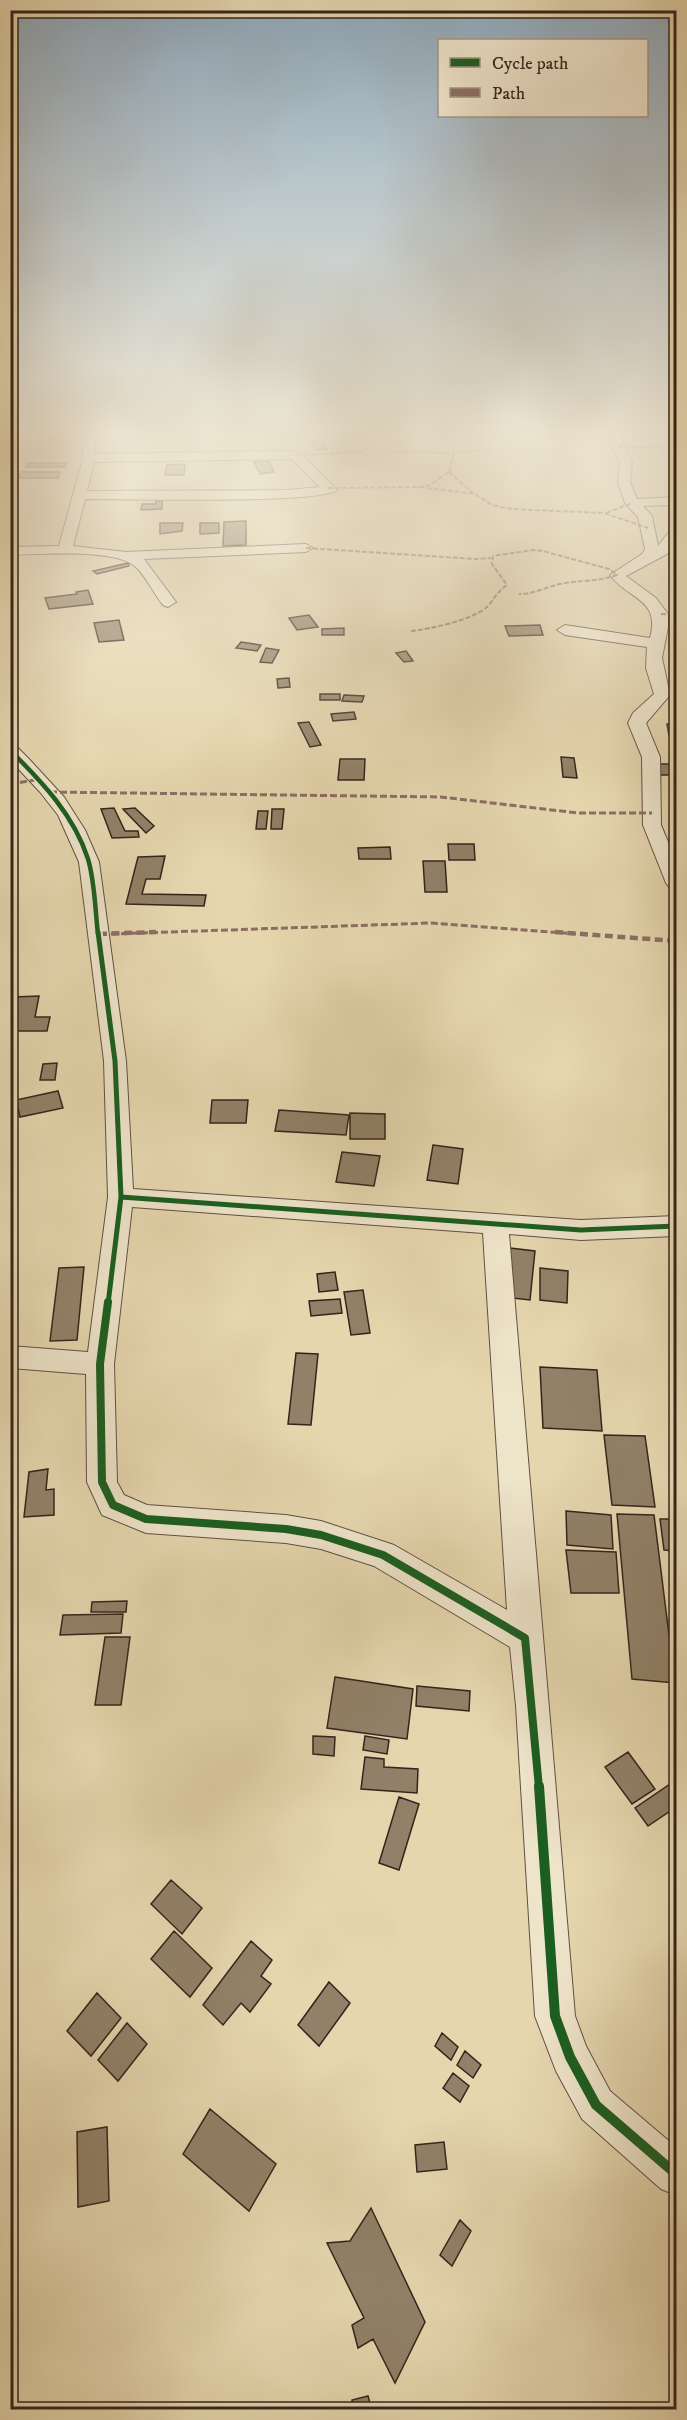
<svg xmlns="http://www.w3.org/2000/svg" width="687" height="2420" viewBox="0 0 687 2420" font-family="'IM FELL DW Pica',serif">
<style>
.building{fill:#918168;stroke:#35241c;stroke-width:1.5}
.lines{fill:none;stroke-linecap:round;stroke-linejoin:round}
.street-casing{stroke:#615040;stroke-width:2}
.street{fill:#eee4ca;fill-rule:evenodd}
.quiet-far2{stroke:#8d6e63;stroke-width:2;stroke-dasharray:5 2;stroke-linecap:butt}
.quiet-far1{stroke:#8d6e63;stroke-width:3;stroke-dasharray:7 3;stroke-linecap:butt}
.quiet{stroke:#8d6e63;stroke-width:4.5;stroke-dasharray:8 4.5;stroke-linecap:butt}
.cycleway-far3-casing{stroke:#eee4ca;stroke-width:8}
.cycleway-far2-casing{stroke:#eee4ca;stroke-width:9}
.cycleway-far1-casing{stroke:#eee4ca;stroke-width:11}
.cycleway-casing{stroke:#eee4ca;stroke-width:14}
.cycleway-far3{stroke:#1b5e20;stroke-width:4.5}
.cycleway-far2{stroke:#1b5e20;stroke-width:5}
.cycleway-far1{stroke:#1b5e20;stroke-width:8}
.cycleway{stroke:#1b5e20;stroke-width:10}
</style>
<rect width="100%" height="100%" fill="#e5d6ae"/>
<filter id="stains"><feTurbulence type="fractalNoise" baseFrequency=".00333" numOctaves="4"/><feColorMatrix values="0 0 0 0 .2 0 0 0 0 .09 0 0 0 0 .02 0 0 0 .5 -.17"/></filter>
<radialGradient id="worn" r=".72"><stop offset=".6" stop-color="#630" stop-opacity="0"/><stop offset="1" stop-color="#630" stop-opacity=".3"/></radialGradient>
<path class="building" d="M321 433H342L345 436 327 438Z
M321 440 327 449 317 450 310 441Z
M269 461 274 472 260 474 254 462Z
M28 463H66L65 467H26Z
M185 464 184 475H165L167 465Z
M21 472H60L58 478H19Z
M156 501H162V509L141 510 142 504H156Z
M246 521V545L223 546 224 522Z
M160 523H183L182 531 160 534Z
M200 523H219V533L200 534Z
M128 563 129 566 97 574 93 571Z
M88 590 93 604 49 609 45 598 77 594 76 592Z
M309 615 318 627 297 630 289 618Z
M119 620 124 640 99 642 94 623Z
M540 625 543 635 509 636 505 626Z
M344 628V635H322V629Z
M241 642 261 645 257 651 236 648Z
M266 648 279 650 272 663 260 662Z
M406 651 413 661 404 662 396 653Z
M289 678 290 687 278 688 277 679Z
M320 694H340V700H320Z
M344 695 364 696 362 702 342 701Z
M354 712 356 719 333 721 331 714Z
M309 722 321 745 310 747 298 723Z
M667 724 676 725V735H669Z
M561 757 574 758 577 778 563 777Z
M340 759H365L364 780H338Z
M656 764H676V775H659Z
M114 808 125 831H138L139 837 112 838 101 809Z
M135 808 154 826 146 833 123 809Z
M272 809H284L282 829H271Z
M258 811H268L266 829H256Z
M448 844H474L475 860H449Z
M390 847 391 859H359L358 848Z
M165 856 160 879H146L142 894 206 895 204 906 126 904 138 857Z
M423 861H445L447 892H425Z
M39 996 35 1017H50L47 1031H10L13 997Z
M57 1063 55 1080H40L43 1064Z
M58 1091 63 1108 20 1117 16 1100Z
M212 1100H248L246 1123H210Z
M279 1110 349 1115 346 1135 275 1131Z
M350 1113 385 1114V1139H350Z
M433 1145 463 1149 458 1184 427 1180Z
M342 1152 380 1156 374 1186 336 1182Z
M510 1248 535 1251 530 1300 504 1297Z
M84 1267 77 1340 50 1341 59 1268Z
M540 1268 568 1271 567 1303 540 1300Z
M335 1272 338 1290 319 1292 317 1274Z
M363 1290 370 1333 351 1335 344 1292Z
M340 1299 342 1313 311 1316 309 1301Z
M296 1353 318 1354 311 1425 288 1424Z
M540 1367 597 1370 602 1431 543 1428Z
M604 1435 645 1436 655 1507 612 1505Z
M48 1469 46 1490 54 1489V1515L24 1517 29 1472Z
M566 1511 611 1515 613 1549 567 1545Z
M617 1514 654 1515 675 1683 632 1679Z
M660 1519H676V1551L664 1550Z
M566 1550 616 1552 619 1593H571Z
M127 1601 126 1612H91L92 1602Z
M123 1614 121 1633 60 1635 63 1615Z
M105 1637H130L121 1705H95Z
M335 1677 413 1689 407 1739 327 1728Z
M417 1686 470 1691 469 1711 416 1706Z
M313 1736 335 1737 334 1756 313 1754Z
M365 1736 389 1740 387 1754 363 1750Z
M628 1752 655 1789 632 1804 605 1767Z
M365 1757 384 1759V1767L418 1769 417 1793 361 1789Z
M676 1780V1807L648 1826 635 1808Z
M399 1797 419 1804 399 1870 379 1863Z
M171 1880 202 1908 182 1934 151 1904Z
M174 1931 212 1968 190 1997 151 1959Z
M251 1941 272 1960 261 1976 271 1984 250 2012 241 2003 223 2025 203 2005Z
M329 1982 350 2003 319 2046 298 2025Z
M97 1993 121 2018 91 2056 67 2031Z
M127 2023 147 2044 118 2081 98 2060Z
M442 2033 458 2047 451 2060 435 2046Z
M465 2051 481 2065 473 2078 457 2065Z
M453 2073 469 2086 460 2102 443 2088Z
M210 2109 276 2164 249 2211 183 2154Z
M107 2127 109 2201 78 2207 77 2132Z
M444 2142 447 2169 417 2172 415 2145Z
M371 2208 425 2322 395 2383 373 2339 358 2348 352 2325 364 2318 327 2243 350 2241Z
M460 2220 471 2231 452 2266 440 2255Z
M368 2396 372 2410H353L352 2400Z"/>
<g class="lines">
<g class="street-casing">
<path id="street" d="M83 433H95V454L295 451 299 452 337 490C322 504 119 499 85 499L73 546 126 552 306 544 313 548 306 552 144 559 176 602 168 607 163 605C153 593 145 573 132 564 109 549 39 554 10 555V547L59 546 83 458ZM292 459 320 487 288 490 87 491 94 462Z
M609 433H621L624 447 632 462 630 482 637 499 676 497V505L643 506 652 516 658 546 671 529 676 528V541L667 554 626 576 656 598 668 614V627L662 658 670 695 646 723 660 757 661 825 676 861V889L669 887 666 883 643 825 642 757 628 723 633 713 654 694 646 668 647 647 565 635 557 630 565 625 650 638C661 598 628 600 610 575L642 554 645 549 638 517 625 503 618 482 620 462 612 447Z
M676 442V450L663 451 657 447 663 443Z
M10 745 16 746 29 759 64 797 85 830 99 862 126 1061 133 1189 581 1220 676 1216V1236L581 1240 509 1234 575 2016 586 2046 610 2091 676 2147V2195L661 2189 582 2119 556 2071 535 2016 516 1706 510 1647 374 1566 321 1549 286 1543 146 1533 102 1515 87 1482 86 1374 10 1368V1346L88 1352 108 1197 104 1061 79 862 58 815 40 792 10 760ZM132 1207 483 1233 507 1610 394 1545 321 1521 286 1515 147 1505 124 1495 117 1482 114 1364Z"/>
</g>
<use href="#street" class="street"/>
<path class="quiet-far2" d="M618 447H663
M390 452 454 453 453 446 441 433
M295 455 362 452 370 448 373 433
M449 472 474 494
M420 487 475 494 492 505 511 509 604 513 648 528
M328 488 420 487 430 485 449 472 454 453 490 449 493 441 490 433
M606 513 632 503
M306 548 475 559 491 558
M661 614 676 615
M411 631C430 629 474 620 488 606 495 598 497 592 507 585L492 564 493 556 533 550 543 551 609 569 617 575C598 582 579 580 560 584 546 587 534 594 519 594"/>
<path class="quiet-far1" d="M10 784 41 779
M50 792 441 797 578 813H652
M111 934 431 923 576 934"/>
<path class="quiet" d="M555 932 676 941
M99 934 156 932"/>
<g class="cycleway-far3-casing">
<path id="cycleway-far3" d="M10 750C42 782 74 815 88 859 95 882 95 910 98 934"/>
</g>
<g class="cycleway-far2-casing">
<path id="cycleway-far2" d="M98 932 115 1061 121 1197 108 1304
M121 1197 581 1230 676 1226"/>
</g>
<g class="cycleway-far1-casing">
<path id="cycleway-far1" d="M108 1302 100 1364 102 1482 113 1505 146 1519 286 1529 321 1535 383 1555 525 1638 539 1788"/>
</g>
<g class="cycleway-casing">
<path id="cycleway" d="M539 1786 555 2016 570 2057 596 2105 676 2174"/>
</g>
<use href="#cycleway-far3" class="cycleway-far3"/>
<use href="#cycleway-far2" class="cycleway-far2"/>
<use href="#cycleway-far1" class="cycleway-far1"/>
<use href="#cycleway" class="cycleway"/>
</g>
<linearGradient id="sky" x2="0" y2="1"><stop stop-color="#8fa9bd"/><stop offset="0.56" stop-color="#f3eddb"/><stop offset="1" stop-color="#f3eddb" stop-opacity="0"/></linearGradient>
<rect width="687" height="772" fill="url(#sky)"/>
<rect width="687" height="2420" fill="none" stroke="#e5d6ae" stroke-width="36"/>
<rect x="12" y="12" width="663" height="2396" fill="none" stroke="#35241c" stroke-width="3"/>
<rect x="18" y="18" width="651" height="2384" fill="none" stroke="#35241c" stroke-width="1.5"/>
<rect x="438" y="39" width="210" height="78" fill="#eee4ca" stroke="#a49784" stroke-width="1.5"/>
<rect x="450" y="58" width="30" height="9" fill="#1b5e20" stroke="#a49784" stroke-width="1.5"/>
<text x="492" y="69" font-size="18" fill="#35241c">Cycle path</text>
<rect x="450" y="88" width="30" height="9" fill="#8d6e63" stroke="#a49784" stroke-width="1.5"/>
<text x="492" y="99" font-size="18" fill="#35241c">Path</text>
<rect width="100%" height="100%" filter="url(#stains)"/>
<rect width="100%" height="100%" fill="url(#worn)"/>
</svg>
